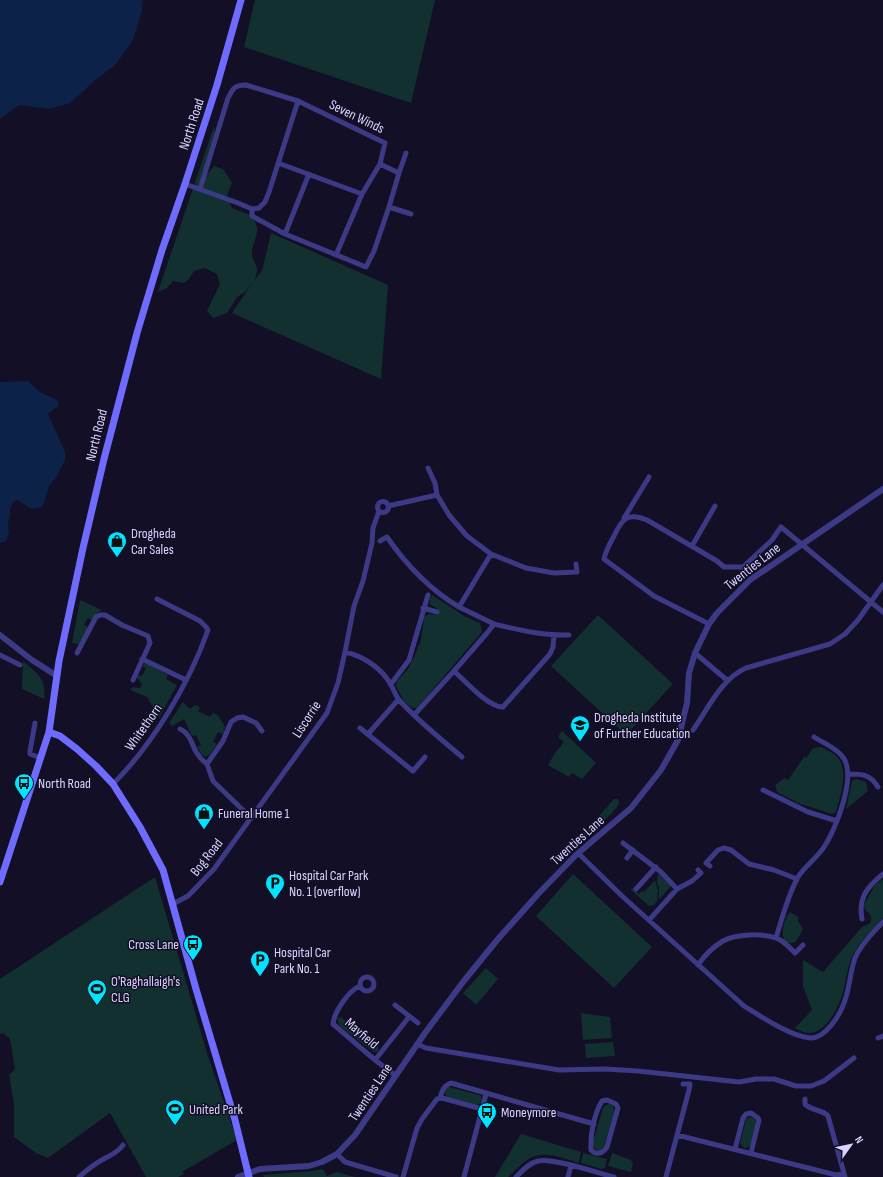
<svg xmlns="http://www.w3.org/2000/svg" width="883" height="1177" viewBox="0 0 883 1177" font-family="'Sofia Sans Condensed',sans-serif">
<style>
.green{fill:#12302f}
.water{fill:#0c2248}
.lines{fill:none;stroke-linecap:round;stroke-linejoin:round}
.minor{stroke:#3d3a85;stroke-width:5}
.tertiary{stroke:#3d3a85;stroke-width:6}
.secondary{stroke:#6f6bff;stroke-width:7}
.labels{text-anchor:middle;stroke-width:3;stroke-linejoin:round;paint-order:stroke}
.street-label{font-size:14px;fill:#d9d4ff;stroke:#130f26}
.poi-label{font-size:14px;fill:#d9d4ff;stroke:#130f26;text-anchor:start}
</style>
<rect width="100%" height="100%" fill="#130f26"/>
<path class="green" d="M255 0H435L411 103 244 47Z
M214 126 216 144 207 166V175L214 166 223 169 232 183 227 195 232 208 252 216C264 234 251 239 252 256 253 261 258 266 257 271 257 274 255 278 254 281L262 271 271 233 388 285 381 379 232 313 253 282 245 292 237 297 227 313 213 318 207 311 220 284 217 274 205 268 194 271 189 279 184 283 173 281 167 288 158 292Z
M432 595 466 617 480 623 482 632 417 708H412L404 701 396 686 397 681 408 669 414 657 421 640 424 617 428 614 437 615 438 609 430 604V599Z
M80 600 102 610 97 613 92 620 88 618 84 625 89 627 79 644 72 643Z
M598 615 673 684 626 735 551 666Z
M23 661C37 673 47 679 44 699L22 689Z
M146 663 168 675 166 679 177 685 159 718 147 697 130 690 133 687 140 688 142 684 137 678 138 675 142 676 146 668 142 666Z
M183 702 190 709 195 705 200 707 198 711 210 717 213 713 218 715 225 727 223 734 218 732 213 742 217 744 210 754 206 757 202 755 197 747 201 745 196 735 192 736 184 719 172 726 169 723Z
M562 731 596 763 582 779 572 773 569 777 548 765 555 753 564 742 558 737Z
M821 747C826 749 831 752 835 755 851 768 840 796 836 812L832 814 798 803 777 792 775 785 785 778 788 780 804 757 806 758 813 748Z
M856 779 866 782 868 791 846 809 852 781Z
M614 799H618C618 800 619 801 619 802 619 809 592 832 586 837H583V834Z
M658 873 671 886 659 900V888L657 882Z
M573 874 652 947 614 988 536 916Z
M155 877 208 1056 237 1140 182 1172 184 1174 178 1177H146L110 1113 48 1158 36 1153 14 1137V1105L9 1075 15 1069 10 1039 3 1033 0 1034V979Z
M883 879V918C871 931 858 943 851 959 847 970 846 981 843 992 839 1007 827 1032 809 1033 804 1033 799 1030 795 1028L812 1010 803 986V960L823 972 862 927 870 923C873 917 871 914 865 910L864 905 875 885Z
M655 880 658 891 657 901 654 905 649 906 631 890 632 888 639 894 642 891 644 892Z
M790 912 798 917V921L803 929C801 932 798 940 795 942 793 943 790 943 788 943 778 939 784 918 790 912Z
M486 968 498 979 476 1005 463 993Z
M581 1013 610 1017 612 1038 583 1040Z
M341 1017 379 1048 378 1051 376 1052H373L339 1025 337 1018H340Z
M613 1042 615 1056 586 1058 585 1044Z
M449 1087 479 1095 481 1096 482 1101 479 1104 476 1105 447 1097 444 1092 447 1088Z
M610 1104 613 1106 615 1113 604 1146 601 1150 598 1151 593 1147V1142L603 1108 606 1105Z
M750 1117 754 1118 757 1122 751 1146 745 1148 742 1146 740 1143 746 1119Z
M521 1134 581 1152 579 1163C563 1158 542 1149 527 1160 520 1165 514 1171 508 1177H495Z
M583 1153 607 1159 605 1168 602 1169 581 1163Z
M612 1153 631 1160 633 1164 631 1172 608 1166Z
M323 1169 327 1176 337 1172 355 1177H264L263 1175 313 1171Z"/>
<path class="water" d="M0 0H143L142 10 133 40 116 64 92 83 70 103 49 109 19 105 1 118H0Z
M27 381 40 392 55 399 59 403 57 407 48 414 65 452V460L55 479 49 486 43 506C30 513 28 505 17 500L13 502 10 508V514L8 525 9 533 6 541 0 543V382Z"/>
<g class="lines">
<path class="minor" d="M380 164 399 173 406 153
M185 184 238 203 252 209 259 208 265 202 269 192 298 101
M200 189 228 98C233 89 234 85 246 85L298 101 385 143 380 164 362 194 278 163
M389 207 399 173
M252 209V216L285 234 309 174
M285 234 366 267 374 251 389 207 411 214
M336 255 362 194
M428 468 435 483 437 495 449 515 467 536 491 554
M377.5 507a5.5 5.5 0 1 1 11 0a5.5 5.5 0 1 1-11 0Z
M388 506 437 495
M624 518 649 477
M380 541 387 537C407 566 429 589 459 607
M692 546 715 506
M423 608 437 612
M494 624 459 607 491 554 526 568 554 573 577 572 576 564
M709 624 654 596 604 559C606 550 610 543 614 536 622 519 627 512 647 520L717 561 724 567H743L772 540 781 527 883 612
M345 652 354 606 363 581 372 543 373 528 379 511
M77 653 96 617 100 615H105L122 625 148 636 150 643 133 680
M695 653 728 681
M0 655 20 665
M142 659 186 680
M454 671 487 633 494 624C519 630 543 636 569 635
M391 684 409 660 428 595
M414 715 454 671C465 681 488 707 503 707L550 654 553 647 554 635
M35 723 30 751V754L41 758
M360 728 413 771 425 757
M180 729C189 732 192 744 196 752 199 757 203 761 207 764
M693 730C708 709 721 679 746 668L830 644 845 634 858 620 883 585
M368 734 398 700
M848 774C862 774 870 774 878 787
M113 784C153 744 189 684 208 630L206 627 200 621 157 599
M763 790 808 812 837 821
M250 817 213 781 207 764 223 741 231 722 237 718 243 717 256 723 262 731
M623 843 661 872 677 889
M578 853 622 896 744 1006C760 1016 790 1036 810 1038 825 1039 840 1015 844 1003 850 988 850 972 855 958 861 945 873 932 883 922
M627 858 633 850
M710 866 706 863 718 850 724 848 731 850 749 864 774 870 797 879
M636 889 656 867
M173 904 188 896 214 869 327 713 338 683 345 652C363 656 382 668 391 685 394 690 396 697 400 701 418 721 441 739 462 757
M862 919C858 898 867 887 883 874
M649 920 677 889 692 881 701 873 698 870
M776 938C782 918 788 895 798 877 805 866 817 858 824 847 836 829 858 774 842 756 835 747 823 743 814 737
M698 965C704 956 713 947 723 941 736 934 762 933 776 938 783 940 790 948 795 953L803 945
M360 984a7 7 0 1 1 14 0a7 7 0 1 1-14 0Z
M360 986C349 990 334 1012 333 1024L375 1060 396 1076
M395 1005 418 1023
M878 1038 883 1036
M417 1044 426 1048 559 1070 605 1069 638 1071 739 1082 756 1079H774L796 1086H811L824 1081 854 1058
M375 1060 409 1017
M440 1098C442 1091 443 1086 451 1083L594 1124
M805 1099V1104C811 1111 822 1109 828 1116L845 1177
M607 1100 616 1104 618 1108 607 1147C603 1153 597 1156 591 1150 590 1135 594 1114 602 1101Z
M677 1135 836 1175 844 1174
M735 1149 743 1118 746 1114 751 1113 758 1118 759 1120 751 1153
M337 1154 345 1162 396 1177
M79 1177C86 1171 94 1164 102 1160 110 1155 118 1153 123 1145
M403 1177 417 1128 422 1119 437 1099 442 1098 482 1109
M464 1177 486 1094
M516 1177C522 1171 529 1163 538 1161 551 1157 598 1173 614 1177
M568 1177 571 1166
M666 1177 689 1090 690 1084H683"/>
<path class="tertiary" d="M0 635 32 660 57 676
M238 1177 260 1169 309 1166 322 1162 337 1154 355 1135 425 1033 463 982 498 939 539 893 576 855 631 808 661 770 678 740 687 703 689 673 695 653 709 624 717 613 750 580 883 489"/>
<path class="secondary" d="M49 732 60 736 77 749 96 766 113 784 140 827 163 870 196 989 235 1120 249 1177
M0 882 49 732 59 661 83 548 104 459 137 333 162 250 185 184 217 85 241 0"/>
</g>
<defs>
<g id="shop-pin" transform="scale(1)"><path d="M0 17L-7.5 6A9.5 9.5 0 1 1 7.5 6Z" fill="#00e5ff" stroke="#130f26"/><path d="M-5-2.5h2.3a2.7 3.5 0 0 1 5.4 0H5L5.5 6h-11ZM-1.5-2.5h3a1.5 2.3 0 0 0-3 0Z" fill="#111"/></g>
<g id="university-pin" transform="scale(1)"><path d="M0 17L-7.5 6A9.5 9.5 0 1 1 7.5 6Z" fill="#00e5ff" stroke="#130f26"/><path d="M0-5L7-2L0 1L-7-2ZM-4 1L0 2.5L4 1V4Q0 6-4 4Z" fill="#111"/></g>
<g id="bus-pin" transform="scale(1)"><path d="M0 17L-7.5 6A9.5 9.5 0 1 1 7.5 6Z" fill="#00e5ff" stroke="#130f26"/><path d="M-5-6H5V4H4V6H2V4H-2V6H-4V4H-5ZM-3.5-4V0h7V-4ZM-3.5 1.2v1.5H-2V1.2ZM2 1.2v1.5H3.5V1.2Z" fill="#111"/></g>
<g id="parking-pin" transform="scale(1)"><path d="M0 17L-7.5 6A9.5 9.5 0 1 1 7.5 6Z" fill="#00e5ff" stroke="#130f26"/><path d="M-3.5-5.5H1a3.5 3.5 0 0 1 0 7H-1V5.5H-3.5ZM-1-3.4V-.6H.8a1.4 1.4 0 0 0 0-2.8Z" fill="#111"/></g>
<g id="stadium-pin" transform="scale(1)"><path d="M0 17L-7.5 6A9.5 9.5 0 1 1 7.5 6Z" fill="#00e5ff" stroke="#130f26"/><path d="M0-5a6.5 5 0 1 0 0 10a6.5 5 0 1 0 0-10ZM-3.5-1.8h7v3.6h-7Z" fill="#111"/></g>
</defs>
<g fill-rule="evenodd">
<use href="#shop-pin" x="117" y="541"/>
<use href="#university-pin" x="580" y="725"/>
<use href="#bus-pin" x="24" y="783"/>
<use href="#shop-pin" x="204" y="813"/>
<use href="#parking-pin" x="275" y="883"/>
<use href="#bus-pin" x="193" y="944"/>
<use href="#parking-pin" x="260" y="960"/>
<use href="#stadium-pin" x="97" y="989"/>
<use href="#stadium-pin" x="175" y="1109"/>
<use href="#bus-pin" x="487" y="1112"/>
</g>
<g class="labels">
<g class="street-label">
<text transform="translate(357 116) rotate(26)" y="5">Seven Winds</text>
<text transform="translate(191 124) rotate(-72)" y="5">North Road</text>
<text transform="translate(96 435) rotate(-76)" y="5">North Road</text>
<text transform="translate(752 566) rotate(-38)" y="5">Twenties Lane</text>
<text transform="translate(306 719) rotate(-57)" y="5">Liscorrie</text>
<text transform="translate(143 727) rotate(-55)" y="5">Whitethorn</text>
<text transform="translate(577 840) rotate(-42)" y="5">Twenties Lane</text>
<text transform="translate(206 857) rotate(-52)" y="5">Bog Road</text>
<text transform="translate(362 1033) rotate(41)" y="5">Mayfield</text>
<text transform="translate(370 1092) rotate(-56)" y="5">Twenties Lane</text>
</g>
<g class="poi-label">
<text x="131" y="538">Drogheda<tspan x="131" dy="16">Car Sales</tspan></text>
<text x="594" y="722">Drogheda Institute<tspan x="594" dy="16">of Further Education</tspan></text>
<text x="38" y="788">North Road</text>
<text x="218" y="818">Funeral Home 1</text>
<text x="289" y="880">Hospital Car Park<tspan x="289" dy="16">No. 1 (overflow)</tspan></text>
<text x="179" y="949" text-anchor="end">Cross Lane</text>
<text x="274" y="957">Hospital Car<tspan x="274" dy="16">Park No. 1</tspan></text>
<text x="111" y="986">O'Raghallaigh's<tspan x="111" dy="16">CLG</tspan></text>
<text x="189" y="1114">United Park</text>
<text x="501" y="1117">Moneymore</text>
</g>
</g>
<g transform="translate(851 1145) rotate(57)" stroke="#130f26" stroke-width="3" paint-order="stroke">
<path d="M0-3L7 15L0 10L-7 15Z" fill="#d9d4ff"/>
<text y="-6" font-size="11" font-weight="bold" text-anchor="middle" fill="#d9d4ff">N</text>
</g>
</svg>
